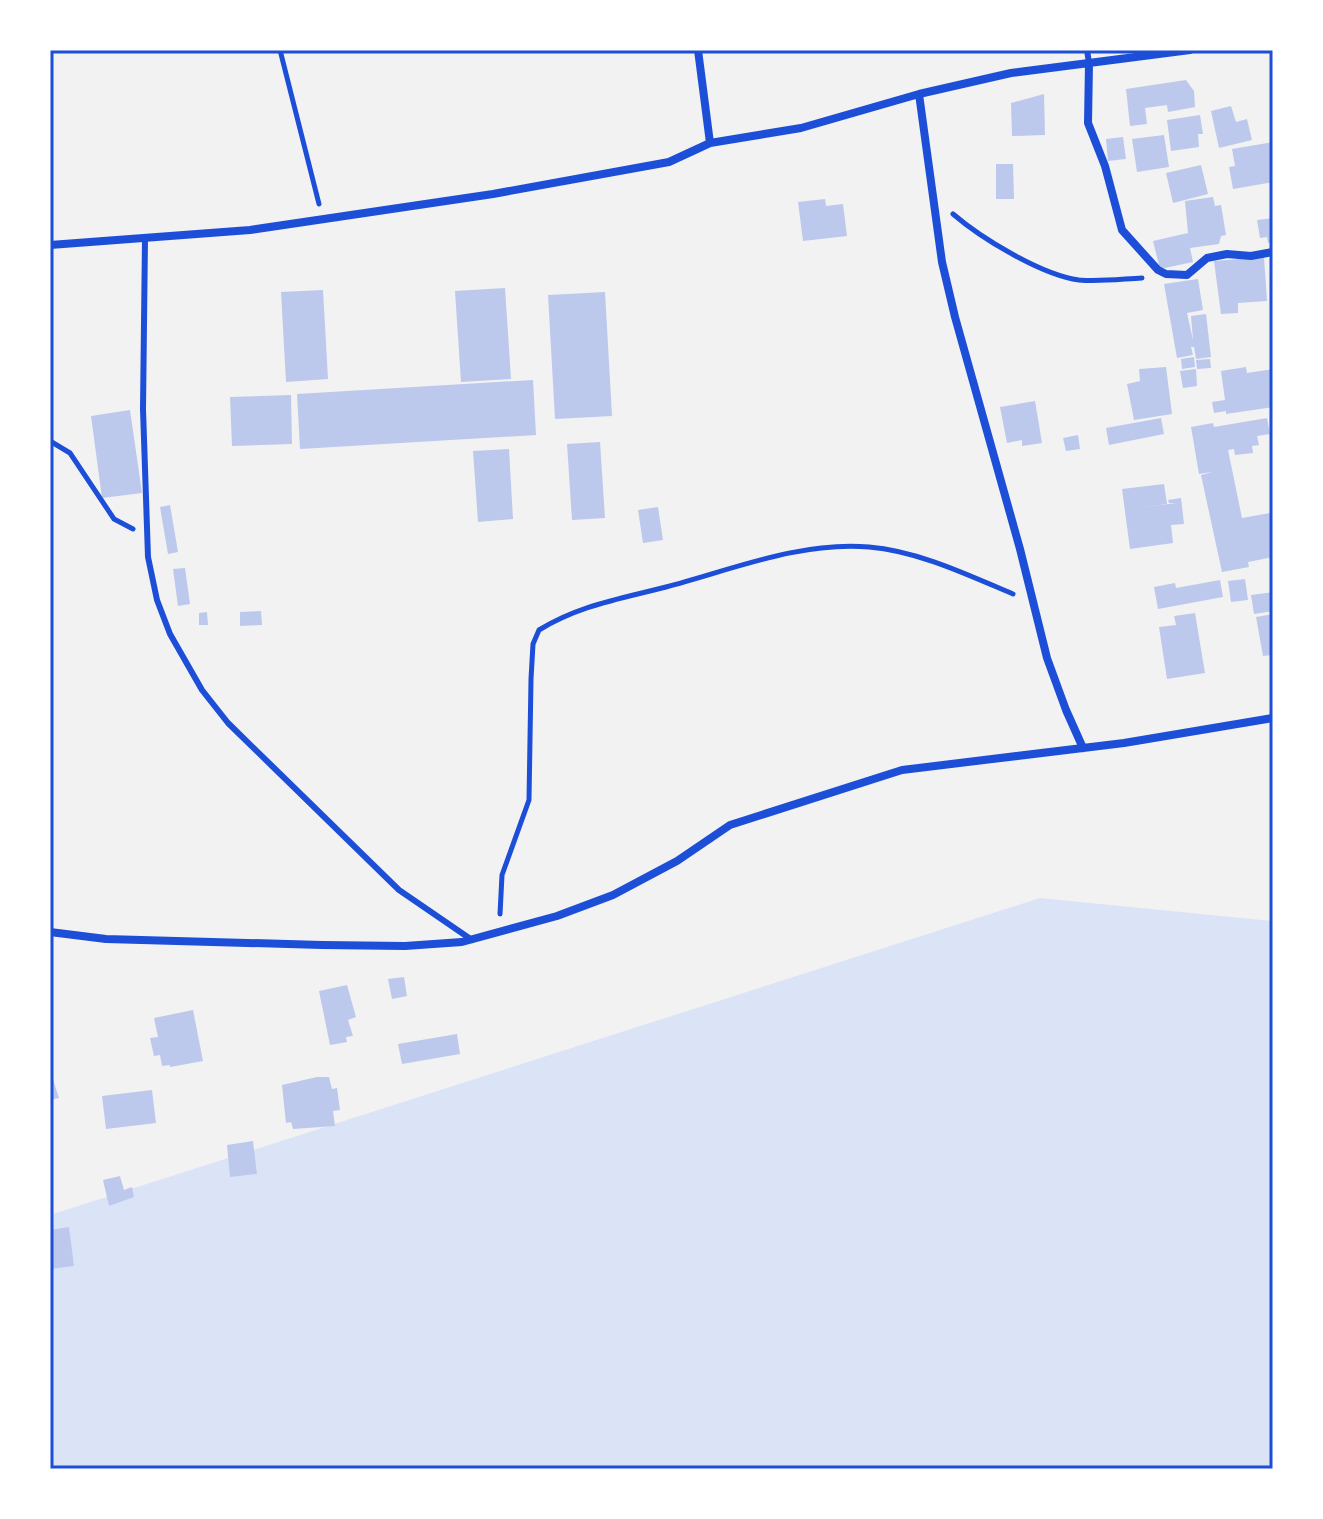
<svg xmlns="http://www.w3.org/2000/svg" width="1323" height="1519" viewBox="0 0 1323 1519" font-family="Signika,sans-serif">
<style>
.green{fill:#dbe4f7}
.building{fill:#bdc9ec}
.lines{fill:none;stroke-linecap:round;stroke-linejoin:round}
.path{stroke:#1d4ed8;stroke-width:5}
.service{stroke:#1d4ed8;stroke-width:6}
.minor{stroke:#1d4ed8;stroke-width:8}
.neatline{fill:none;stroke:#1d4ed8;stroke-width:3}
</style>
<rect width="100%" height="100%" fill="#f2f2f2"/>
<path class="green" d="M1040 898 1273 921V1469H50V1215Z"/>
<path class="building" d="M1186 80 1194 91 1195 107 1168 112 1167 105 1145 108 1147 124 1130 126 1126 89Z
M1044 94 1045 135 1012 136 1011 103Z
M1231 106 1236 122 1247 119 1252 140 1219 148 1211 111Z
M1200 115 1203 134H1198L1199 147 1171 151 1167 120Z
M1164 135 1169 167 1137 172 1132 139Z
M1123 137 1126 159 1108 161 1106 139Z
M1273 142V182L1233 189 1229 167 1235 166 1232 149Z
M996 164H1013L1014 199H996Z
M1201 165 1208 194 1173 203 1166 173Z
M1213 197 1215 206 1221 205 1226 235 1221 236 1219 244 1190 248 1193 262 1160 269 1153 241 1188 233 1185 201Z
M825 199 826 206 843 204 847 236 803 241 798 202Z
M1273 218V242L1268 243 1267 237 1260 238 1257 220Z
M1264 257 1267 301 1238 303V313L1221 314 1214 261Z
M1198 279 1203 310 1187 313 1193 340 1191 316 1206 314 1211 357 1196 359 1194 347H1191L1193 355 1177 358 1164 284Z
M505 288 511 379 461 382 455 291Z
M323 290 328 379 286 382 281 292Z
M605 292 612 416 555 419 548 295Z
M1194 357 1195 367 1182 369 1181 359Z
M1210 359 1211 368 1197 369 1196 360Z
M1166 367 1172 414 1134 420 1127 384 1140 381 1139 369Z
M1246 367 1247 373 1273 369V407L1226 414V411L1214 413 1212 402 1225 400 1221 371Z
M1196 369 1197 386 1183 388 1180 371Z
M533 380 536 435 300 449 297 394Z
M291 395 292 444 232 446 230 397Z
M1035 401 1042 443 1022 446V440L1007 443 1000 407Z
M130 410 142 493 102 498 91 416Z
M1161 418 1164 434 1109 445 1106 428Z
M1267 418 1270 434 1257 436 1259 445 1252 446 1253 453 1235 455 1234 449 1228 450 1242 518 1270 513 1273 518V557L1248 562 1249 567 1222 572 1201 475 1212 472 1199 474 1191 427 1213 423 1214 427Z
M1078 435 1080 449 1066 451 1063 438Z
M600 442 605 518 572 520 567 444Z
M509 449 513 519 478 522 473 451Z
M1164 484 1167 504 1138 508 1176 503H1169L1168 500 1181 498 1184 524 1171 525 1173 543 1130 549 1122 489Z
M170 505 178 552 168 554 160 507Z
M658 507 663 540 643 543 638 510Z
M185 568 190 604 178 606 173 569Z
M1245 579 1248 600 1231 602 1228 581Z
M1220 580 1223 597 1158 609 1154 587 1175 583 1176 588Z
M1273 592V611L1254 614 1251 595Z
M261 611 262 625 240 626V612Z
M207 612 208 625H199V613Z
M1195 613 1205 673 1167 679 1159 627 1176 625 1174 616Z
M1273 614V655L1263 656 1256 617Z
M404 977 407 996 392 999 388 979Z
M347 985 356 1017 348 1020 353 1036 346 1037 347 1042 330 1045 319 991Z
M193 1010 203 1061 170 1067V1065L162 1066 160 1055 154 1056 150 1038 158 1037 154 1018Z
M457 1034 460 1054 402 1064 398 1044Z
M50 1070 59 1098 50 1100Z
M317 1077H329L332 1089 337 1088 340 1110 333 1111 335 1126 293 1129 291 1122 286 1123 282 1085Z
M152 1090 156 1123 106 1129 102 1096Z
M253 1141 257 1174 230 1177 227 1145Z
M120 1176 124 1190 132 1187 134 1197 109 1206 103 1180Z
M69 1227 74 1266 50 1269V1230Z"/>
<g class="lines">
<path class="path" d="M280 50 319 204
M953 214C982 239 1042 275 1079 280 1099 282 1122 279 1142 278
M50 441 70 453 114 519 133 529
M500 914 502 875 529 800 531 679 533 644 539 630C580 605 620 599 666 587 731 570 800 541 869 547 918 551 968 575 1013 594"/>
<path class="service" d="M1087 50 1089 63
M145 239 143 409 148 557 157 600 170 634 202 690 228 723 399 890 472 940"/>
<path class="minor" d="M698 50 710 143
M1089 63 1088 123 1105 166 1122 230 1158 270 1166 274 1187 275 1207 258 1227 254 1251 256 1273 252
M919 94 942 262 955 317 1020 549 1047 658 1066 710 1083 748
M50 245 250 230 493 194 669 162 710 143 801 128 919 94 1011 73 1190 50
M50 932 106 939 322 945 405 946 462 942 557 916 613 895 677 861 730 825 902 770 1124 743 1273 718"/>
</g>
<rect width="1323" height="1519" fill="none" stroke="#ffffff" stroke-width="104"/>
<rect x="52" y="52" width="1219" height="1415" class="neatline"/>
</svg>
